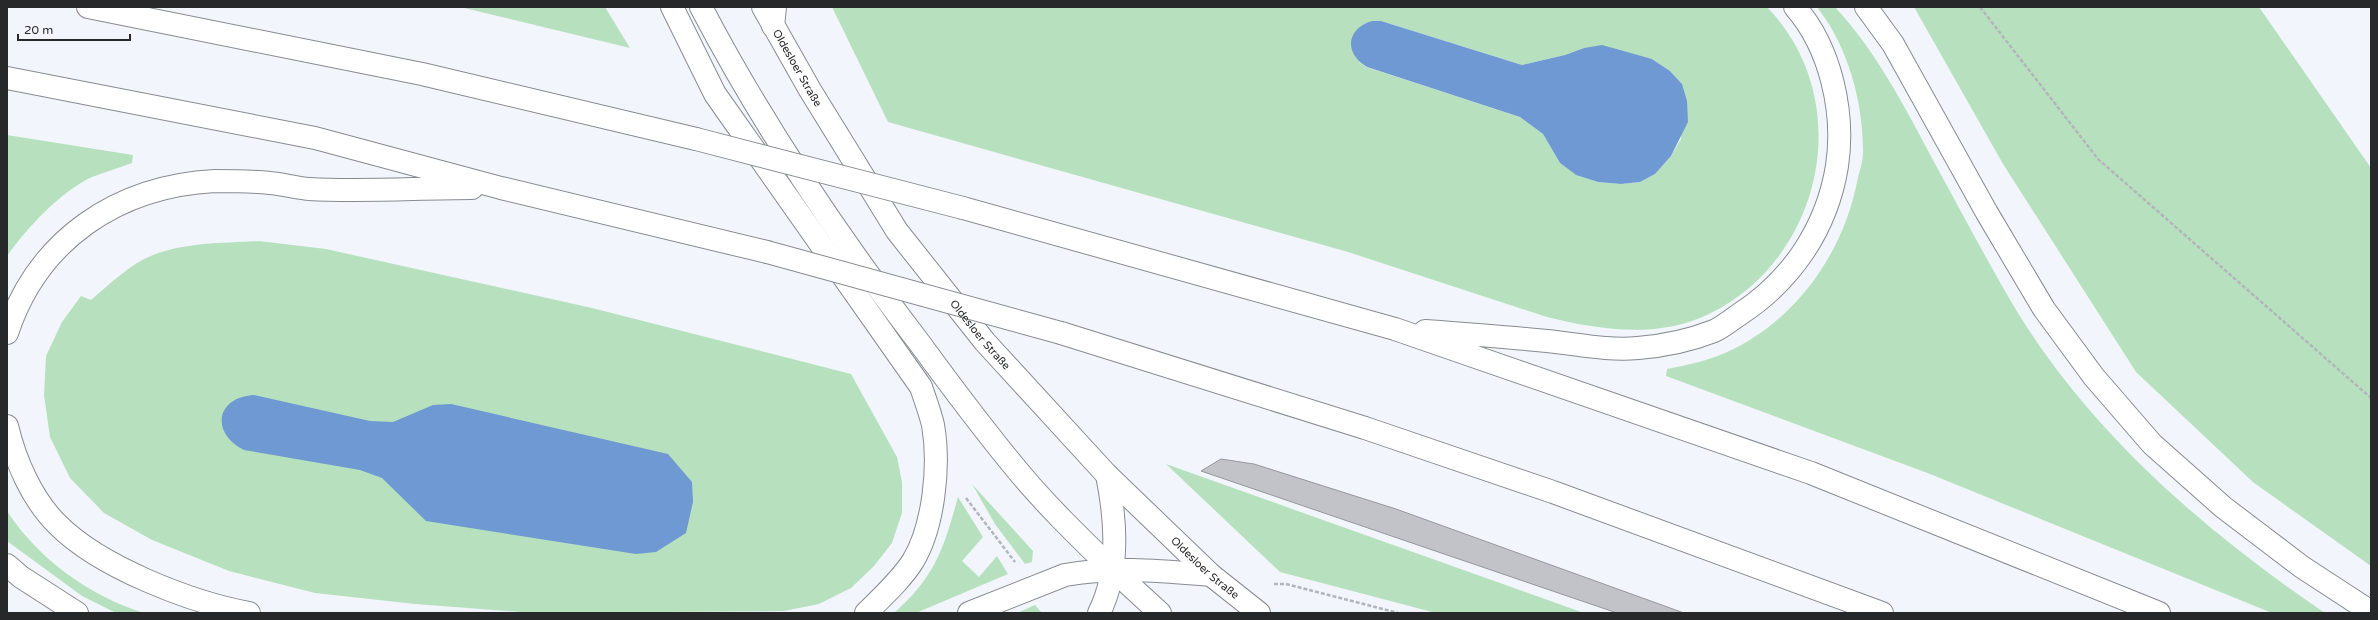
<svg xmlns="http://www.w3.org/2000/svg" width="2378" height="620" viewBox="0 0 2378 620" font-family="'Varela Round',sans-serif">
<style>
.green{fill:#b7e1be;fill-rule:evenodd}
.water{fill:#6e99d2}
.building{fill:#c2c2c9;stroke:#96979d}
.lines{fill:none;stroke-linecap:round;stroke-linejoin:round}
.secondary-casing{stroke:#878b91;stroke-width:24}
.primary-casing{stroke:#878b91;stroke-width:24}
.highway-casing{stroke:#878b91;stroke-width:24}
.path{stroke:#b2b5ba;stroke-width:2.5;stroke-dasharray:4 2;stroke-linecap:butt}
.secondary{stroke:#fff;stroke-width:22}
.primary{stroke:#fff;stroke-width:22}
.highway{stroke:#fff;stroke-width:22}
.highway-bridge-casing{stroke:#878b91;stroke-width:24;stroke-linecap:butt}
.highway-bridge{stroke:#fff;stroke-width:22}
.labels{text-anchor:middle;stroke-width:3;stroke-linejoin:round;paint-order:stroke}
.street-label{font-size:11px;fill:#27282a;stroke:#f2f6fc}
</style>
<rect width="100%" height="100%" fill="#f2f6fc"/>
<path class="green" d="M460 7H605L630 48Z
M832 7H1767C1857 100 1824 258 1709 314 1658 339 1600 330 1547 317L1348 252 888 122ZM1381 21 1522 65 1565 55 1584 48 1652 59 1670 71 1682 84 1681 139 1671 156 1655 174 1640 182 1621 184 1598 182 1576 175 1560 163 1543 134 1520 117 1366 67 1359 62Z
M1817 7H1835C1876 51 1905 107 1933 160 1961 211 1988 263 2018 313 2093 435 2207 533 2325 613H2272L1930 474 1666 376 1667 369C1687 365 1707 361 1725 353 1794 323 1843 254 1857 182 1859 172 1863 162 1863 152 1863 101 1848 47 1817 7Z
M1914 7H2259L2371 168V566L2254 483 2136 372 2003 164Z
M7 135 133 155 132 163C119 168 105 172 92 177 60 192 27 228 7 256Z
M259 241 326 249 592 308 851 374 897 457 902 482V513L892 543 874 566 851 588 819 604 784 611 535 613 415 604 315 593 229 571 152 540 104 513 70 478 50 437 44 395 46 356 62 322 81 296 91 300C110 284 130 264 153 255 186 242 224 243 259 241Z
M1166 464 1584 613H1436L1280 572Z
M972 484 1033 551 1032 562 1025 564 995 524Z
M958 497 983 537 962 561 979 577 997 556 1008 574 916 613H894C935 577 944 548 958 497Z
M7 511C38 559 90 596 144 613H116L82 596 7 541Z
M1035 605 1042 613H1017Z"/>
<path class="water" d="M1372 21H1381L1522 65 1565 55 1584 48 1602 45 1652 59 1670 71 1682 84 1687 101 1688 122 1671 156 1655 174 1640 182 1621 184 1598 182 1576 175 1560 163 1543 134 1520 117 1367 67C1344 53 1346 29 1372 21Z
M254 395 370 421 393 422 433 405 451 404 668 454 692 482 693 502 686 533 656 552 636 554 426 521 382 478 360 470 244 450C210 433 216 397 254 395Z"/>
<path class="building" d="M1221 459 1254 464 1396 509 1684 613H1617L1201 471Z"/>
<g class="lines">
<g class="secondary-casing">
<g id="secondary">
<path id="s1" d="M1107 475 1211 575 1259 613"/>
<path d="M1112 569 1160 613"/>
</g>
</g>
<g class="primary-casing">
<g id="primary">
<path d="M701 7C763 126 839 238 921 345 951 386 981 426 1013 465 1043 502 1078 536 1112 569"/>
<path id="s2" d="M763 7 810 90 897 231 985 342 1107 475"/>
</g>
</g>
<g class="highway-casing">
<path id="highway" d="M88 7 422 74 696 139
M672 7 715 94 921 387C925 399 930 412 933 425 940 465 934 526 913 561 901 580 882 597 866 613
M1866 7 1893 44 1987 213 2044 309 2094 377 2152 444 2223 507 2302 567 2371 612
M773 26 775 7
M7 78 315 138 501 188 767 252
M963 208 1395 329 1811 473 2159 613
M1425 331C1466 334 1507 337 1547 341 1577 344 1608 351 1638 348 1663 346 1691 340 1714 331 1723 327 1731 320 1740 314 1792 280 1827 228 1837 166 1845 113 1831 48 1795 7
M7 333C38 239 118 186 215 181 233 181 252 181 270 183 283 184 296 188 309 189 363 192 418 188 472 188
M1061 333 1365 428 1553 492 1882 613
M7 426C15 460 32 500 58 525 100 567 190 602 249 613
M7 565 21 577 77 613
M969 613 1065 575C1114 566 1162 571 1211 575
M1099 613C1120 572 1116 519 1107 475"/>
</g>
<path class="path" d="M1980 7 2098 159 2371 398
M966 498 1015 562
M1274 584H1286L1398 613"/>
<use href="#secondary" class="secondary"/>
<use href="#primary" class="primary"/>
<use href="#highway" class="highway"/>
<g class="highway-bridge-casing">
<path id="highway-bridge" d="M696 139 963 208
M767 252 1061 333"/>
</g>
<use href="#highway-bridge" class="highway-bridge"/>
</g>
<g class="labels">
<g class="street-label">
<text dy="4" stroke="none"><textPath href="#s2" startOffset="70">Oldesloer Straße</textPath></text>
<text dy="4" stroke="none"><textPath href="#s2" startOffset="394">Oldesloer Straße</textPath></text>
<text dy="4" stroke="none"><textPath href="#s1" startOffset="135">Oldesloer Straße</textPath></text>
</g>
</g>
<rect width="2378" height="620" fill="none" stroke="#27282a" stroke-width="16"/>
<path d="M18 34v6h112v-6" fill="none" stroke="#27282a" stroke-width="2"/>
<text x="24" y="34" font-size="12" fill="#27282a" stroke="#f2f6fc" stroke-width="3" paint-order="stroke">20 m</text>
</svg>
